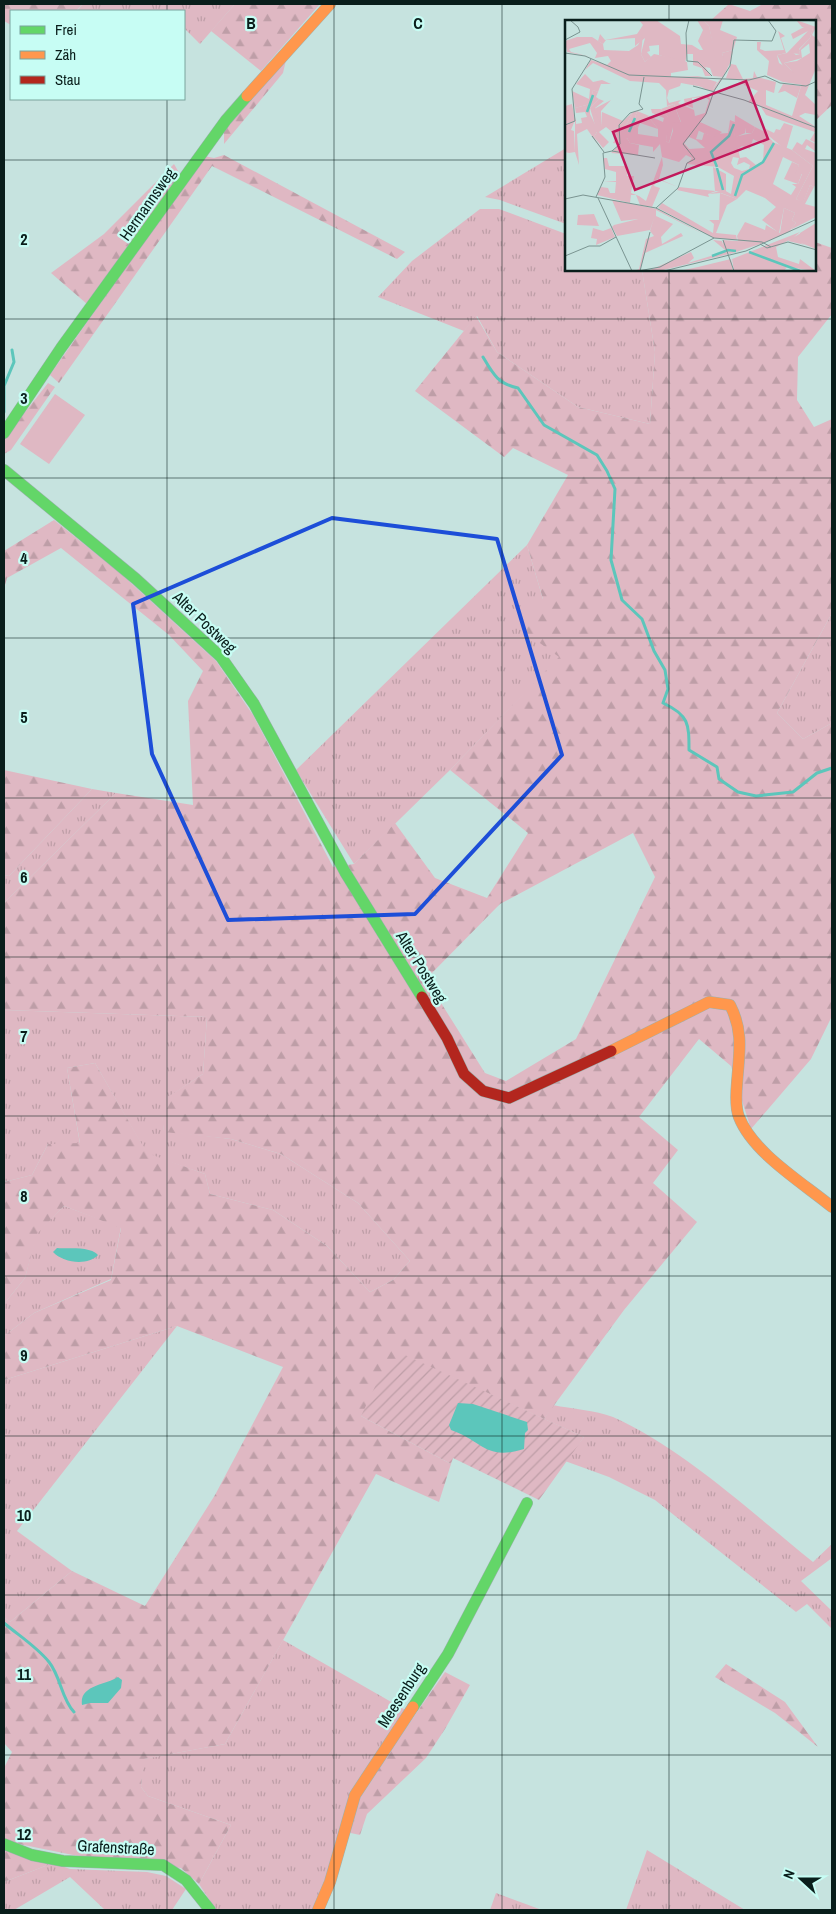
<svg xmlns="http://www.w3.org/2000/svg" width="836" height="1914" viewBox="0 0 836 1914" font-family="'Archivo Narrow',sans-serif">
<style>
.grass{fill:url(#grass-tufts)}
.forest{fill:url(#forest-firs);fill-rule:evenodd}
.garden{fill:url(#garden-furrows)}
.pitch{fill:#dfb8c3}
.water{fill:#5cc6bb}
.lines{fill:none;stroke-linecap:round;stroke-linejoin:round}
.stream{stroke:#5cc6bb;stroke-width:3}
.fast-casing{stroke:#9bb2ae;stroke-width:12}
.slow-casing{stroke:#9bb2ae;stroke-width:12}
.jam-casing{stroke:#9bb2ae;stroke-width:12}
.fast{stroke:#63d668;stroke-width:11}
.slow{stroke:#ff974d;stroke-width:11}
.jam{stroke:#b3261e;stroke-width:11}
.marked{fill:none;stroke:#1d4ed8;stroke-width:4;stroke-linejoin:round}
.grid{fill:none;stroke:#091e1b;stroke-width:1;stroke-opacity:0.55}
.labels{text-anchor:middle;stroke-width:4.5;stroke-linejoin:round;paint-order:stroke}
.street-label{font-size:16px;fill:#091e1b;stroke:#c7fdf4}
.inset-river{fill:none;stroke:#5cc6bb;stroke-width:2.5}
.inset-road{fill:none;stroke:#7a9491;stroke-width:1}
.view{fill:#c2185b;fill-opacity:0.15;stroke:#c2185b;stroke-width:2.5}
.inset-edge{fill:none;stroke:#091e1b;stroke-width:2.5}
.grid-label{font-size:16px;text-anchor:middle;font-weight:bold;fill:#091e1b;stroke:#c7fdf4;stroke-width:4.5;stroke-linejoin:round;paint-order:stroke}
</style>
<defs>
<pattern id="grass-tufts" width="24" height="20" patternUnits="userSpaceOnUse" patternTransform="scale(1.25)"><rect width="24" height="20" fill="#dfb8c3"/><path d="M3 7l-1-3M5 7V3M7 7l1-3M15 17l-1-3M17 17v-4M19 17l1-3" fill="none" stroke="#be9ea7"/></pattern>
<pattern id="forest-firs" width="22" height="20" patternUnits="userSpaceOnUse" patternTransform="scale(1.25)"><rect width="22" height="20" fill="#dfb8c3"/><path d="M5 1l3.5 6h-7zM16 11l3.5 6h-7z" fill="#be9ea7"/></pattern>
<pattern id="garden-furrows" width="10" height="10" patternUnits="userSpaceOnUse" patternTransform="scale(1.25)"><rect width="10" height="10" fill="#dfb8c3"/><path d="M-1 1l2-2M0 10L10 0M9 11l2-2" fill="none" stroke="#be9ea7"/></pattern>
</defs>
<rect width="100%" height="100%" fill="#c6e3df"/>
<path class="grass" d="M83 4H235L200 44 184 28V11H77Z
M566 148V224L500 200 485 197Z
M480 209H499L566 234V270H642L655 352 650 424 578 407 497 352 477 316 464 331 378 297 412 261Z
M527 545 560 657 450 770 354 864 296 770Z
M832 613V723L803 739 777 713Z
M92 789 116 793 4 903V875L9 876Z
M4 1010 207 1017 203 1074 161 1102 164 1131 231 1139 281 1154 358 1203 410 1261 393 1280 370 1292 327 1246 273 1210 210 1194 205 1174 147 1154 95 1063 67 1068 80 1144H48L32 1175 4 1182Z
M64 1206 121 1227 111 1279 34 1313 4 1336V1304L25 1278 36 1234Z
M177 1326 17 1531 72 1571 10 1622 4 1617V1380Z
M553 1405C572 1409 595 1410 613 1417 683 1448 753 1514 813 1562L832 1544V1558L801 1581 832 1611V1629L807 1604 796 1612 655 1500 609 1477 565 1461 584 1437 544 1419Z
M283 1640 407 1711 312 1910H216L199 1884 231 1825 148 1796 141 1787 143 1759 225 1744Z
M647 1850 745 1910H626Z
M53 1863 70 1869 147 1872 166 1876 186 1889 172 1910H105L70 1877 14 1910H4V1882Z
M496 1893 542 1910H490Z"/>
<path class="forest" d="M4 4H83L76 11H11V25L4 21Z
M235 4H320L261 71 211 31Z
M729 4 750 11 763 4H832V105L815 121V21H710Z
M287 56 283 73 224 144V130Z
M224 155 405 252 397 259 212 166 59 383 50 375 204 156 214 158Z
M174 164 181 176 87 304 51 273 104 234Z
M815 242 832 248V314L798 357 797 400 814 427 832 419V613L777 713 803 739 832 723V1016L811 1059 751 1129 731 1066 699 1039 639 1117 678 1150 653 1183 697 1222 624 1310 544 1419 405 1356 361 1416 451 1464 439 1502 376 1474 225 1744 144 1759 141 1787 148 1796 231 1825 199 1884 181 1868 73 1855 4 1841V1768L12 1752 4 1743V1617L10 1622 72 1571 145 1606 215 1495 283 1367 177 1326 4 1380V1336L34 1313 111 1280 121 1228 64 1206 37 1234 25 1278 4 1304V1182L32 1175 48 1144 80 1143 67 1068 95 1063 147 1153 205 1174 210 1194 273 1210 327 1246 370 1292 393 1280 410 1261 358 1203 281 1154 231 1139 164 1132 160 1102 203 1074 207 1017 4 1010V903L116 793 193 805 188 701 203 671 169 635 61 548 7 578 4 589V551L54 520 120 573 216 661 253 715 333 867 354 864 395 823 435 878 487 898 528 833 450 770 559 657 518 627 543 599 527 545 568 475 513 448 504 457 415 391 476 316 497 352 578 407 650 424 655 352 642 270H815ZM633 833 655 877 576 1039 506 1081 485 1073 426 979 500 904Z
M48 383 55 387 11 450 4 454V439Z
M4 770 92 789 9 876 4 875Z
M726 1664 785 1702 818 1747 775 1713 715 1677Z
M445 1672 470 1685 445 1729 426 1758 367 1814 360 1835 346 1832 355 1801Z
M4 1850 53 1863 4 1882Z"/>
<path class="garden" d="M405 1355 584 1437 539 1500 453 1458 451 1464 361 1416 380 1376Z"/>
<path class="pitch" d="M55 394 85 415 49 464 20 444Z"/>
<path class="water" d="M57 1248C69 1249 90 1246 98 1255 88 1266 63 1263 53 1252Z
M458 1403 473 1404 527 1422 528 1430 525 1433 524 1449C485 1461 483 1441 451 1430L449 1425Z
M118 1677 122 1680 121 1688 108 1703H90L82 1705C79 1685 106 1685 118 1677Z"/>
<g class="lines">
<path class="stream" d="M483 357C493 374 498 384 518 388L544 425 597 455 607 471 615 489 611 560 622 600 642 619 654 651 665 670 668 689 663 703C689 715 689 724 689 750L717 767 719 779 738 792 756 796 793 792 817 773 832 768
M4 412V386L14 362 12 350
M4 1623C18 1635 37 1647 49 1662 61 1677 61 1698 74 1712"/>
<g class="fast-casing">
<path id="fast" d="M4 433 61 348 226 120 247 96
M4 470 136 579 221 657 254 704 345 872 422 997
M413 1707 448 1654 527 1503
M4 1844 32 1855 63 1861 163 1865 186 1880 210 1910"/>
</g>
<g class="slow-casing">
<path id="slow" d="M247 96 330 4
M611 1051 709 1002 730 1005C744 1032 739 1054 737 1083 736 1094 735 1107 739 1117 753 1153 803 1183 832 1207
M318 1910 330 1882 355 1795 413 1707"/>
</g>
<g class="jam-casing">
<path id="jam" d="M422 997 447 1038 464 1074 483 1091 509 1098 611 1051"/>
</g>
<use href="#fast" class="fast"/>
<use href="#slow" class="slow"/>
<use href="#jam" class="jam"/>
</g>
<path class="marked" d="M332 518 497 539 562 755 415 914 228 920 152 754 133 604Z"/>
<path class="grid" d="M167 4V11M334 4V1910M502 4V1910M669 4V21M167 99V1910M4 160H566M815 160H832M669 270V1910M4 319H832M4 478H832M4 638H832M4 798H832M4 957H832M4 1116H832M4 1276H832M4 1436H832M4 1595H832M4 1755H832"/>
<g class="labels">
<g class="street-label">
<text transform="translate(147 204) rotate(-55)" y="6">Hermannsweg</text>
<text transform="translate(205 622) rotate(44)" y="6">Alter Postweg</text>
<text transform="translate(422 967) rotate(58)" y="6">Alter Postweg</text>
<text transform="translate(401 1695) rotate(-57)" y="6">Meesenburg</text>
<text transform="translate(116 1847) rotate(3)" y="6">Grafenstraße</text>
</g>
</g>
<g transform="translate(565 20)">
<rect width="251" height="251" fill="#c6e3df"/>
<path d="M74 0H91L115 16 116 24 127 25 135 30H138L133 21 138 10 132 0H138L144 6 148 23 158 37 157 33 168 30 166 41 158 57 148 56 145 48 140 47 146 56H140L137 48 128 45V34H122L120 43 94 35V25L84 26 85 31 82 32 86 37 80 42 76 34 80 18 70 26V18L41 20 38 24 33 21 35 14 40 20 72 14 78 5ZM241 6 248 8 245 18 234 29 235 34 222 33 243 11 228 19 226 14ZM213 11 220 16 216 18 221 33 212 35 214 43 227 51 219 43 232 41 245 33 244 23 251 18V38L238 65 218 62 202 55 204 41 192 30V22H196L195 29 200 31 219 30ZM20 54 28 62 37 60 46 64H36L33 72 28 70 25 84 10 88 7 71 24 79 25 69 11 64ZM136 57 152 62 148 69H140L129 63V58ZM218 64 236 66 232 78 220 71 213 73ZM34 79 39 81 30 88 37 106V92L58 101 68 92 59 109 50 108 54 124 48 123 52 116 41 107 34 112 44 122 38 128 29 117 32 112 25 88ZM7 84 10 100 6 110 9 111 10 132 4 133 0 132V86ZM109 84 116 103 108 107 104 123 101 121 103 97 96 89ZM72 91 82 95 93 109 75 103 73 108 68 105ZM170 95 190 107 187 113H181L180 108V113L169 118ZM135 102 157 112 150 118 130 109ZM219 103 228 106 221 130 200 113 201 109 209 113 211 109 215 110ZM62 118 65 123 74 125 73 135 46 133ZM241 119 251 124V132L242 125 240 129 251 133 252 162 249 167 245 165 238 183 231 179 248 146 227 130 232 122 237 125ZM97 137 98 145 94 159 113 167 92 159 89 166 95 168 87 187 75 185 71 175H66L65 183 32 175 36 167 43 168 45 173H50L51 162 39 161H51V152L40 149 38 138H42L44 146H62V156H69L66 173 74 176 81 181ZM227 142 234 145 231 154 237 153 233 164 219 159ZM148 147 161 154V173L151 171 143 174 144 177 112 170 114 167 150 171ZM155 173 172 179 162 185 151 213 171 215 172 220 149 218 93 188 97 183 148 213 149 204 144 200H154ZM47 180 92 189 140 215 91 190V196L108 204 96 217 97 224 116 213 118 216 80 233 75 250 69 251 74 249 81 219 89 216 85 211 89 198 85 210 52 216 47 207 49 205 73 199 56 201ZM219 188 230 193 227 200 231 203 225 210H228L215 216 198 223 165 234 148 220 157 221 158 225V220L198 223 173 221 172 216 180 202 200 210 201 205 215 213ZM29 194 34 206 12 205 13 195ZM28 208 38 211 46 208 50 217 31 225 32 219 26 218ZM235 212 229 217 236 213V223L240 225 223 221 226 219 211 227 213 237 234 244 235 239 251 251 222 247 219 251H169L167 239ZM162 231 164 234 94 251H83L126 232 129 238 123 243Z" fill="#dfb8c3"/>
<path d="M138 0H158L155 10 172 17 168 30 157 33 159 40 151 41 144 6ZM231 0 251 7 247 15 251 18 236 30 237 38 219 43 229 53 219 48 212 35 227 32 231 35 235 34 234 30 245 18 248 8 237 7ZM78 15 76 34 80 42 89 34 113 39 122 42 123 50 106 53V57L137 56 129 58V63L138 67 116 63 115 66 104 70 102 78 104 83 116 80 113 83 129 90 130 96 140 93 144 80 141 77 127 78 128 88 120 85 119 79 141 75 146 79 141 94 130 109 134 110 131 119 137 120 139 113 150 117 151 114 163 113 165 100 172 103 169 117 187 113 190 107 200 112 208 122 227 130 248 146 231 179 238 182 245 165 249 167 240 184 251 187V197L225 210 231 203 227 200 230 193 219 188 214 213 197 200 211 187 200 178 181 170 172 179 156 173 143 174 159 170 166 174 169 156 153 147 122 144 127 138 121 135 114 142 97 137 95 124 88 132V127L65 123 62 118 60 126 55 125 50 108 59 109 68 92 72 91 68 105 73 108V114L93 117V109L82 95 98 102 99 98 87 93 86 89H96L103 97 109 96 103 108 101 121 104 123 108 111 107 103 116 102 109 84 102 86 101 70 94 63 65 61 28 43 20 50 26 40 42 45 46 41 43 36 30 38 32 33 25 23 4 29 6 32 26 37 2 32 0 21 12 17H27L38 24 39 30 64 31 73 25ZM124 117 131 120 140 128 124 129 119 123ZM188 119 199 125 198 141 191 145 181 137 175 138 173 129 177 126 185 129ZM168 137 174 138 172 145 179 142 185 145 184 149 177 151 169 148 166 143ZM218 137 234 145 230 154H237L233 164H227L231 167 226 175 208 164ZM251 38V48L240 75 251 85V95L240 93 234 96 251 107V123L245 120 250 112 201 95 196 87 183 82 193 71 179 65 180 61 158 58 148 72 140 69H148L156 58 148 57 161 58 166 44 171 45 178 59 188 58 189 51 192 57 211 62 209 73 201 70V85L227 96 236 66ZM28 70 33 72 31 77 34 79 25 88V94L33 110 29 117 36 129 22 109 12 114 14 145 10 132V101L11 97V104L17 103 16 98 22 97 20 92 11 93 10 88 25 84ZM46 80 36 91 37 107 29 89ZM251 203V229L236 223 235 213ZM166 239 168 251H114L133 247Z" fill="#dfb8c3" fill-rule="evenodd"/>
<path class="inset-river" d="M22 92 28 75M64 112 70 98M152 147 146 132 164 116 169 104M152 148 158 170M170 176 177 155 198 142 209 123M184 232 235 251M147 236 163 230 171 231"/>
<path class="inset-road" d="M124 0 121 13 122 41 133 42 147 56M235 0 252 1M0 20 15 12 13 7 5 0M0 33 20 36 64 55 184 60 200 56 215 63 241 66 252 61M128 66 179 80 252 108M0 105 10 101 7 69 26 39M27 116 39 132M47 131 55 124 54 105 65 93 78 89 74 84 79 57M31 177 40 157 38 133 47 131 90 138M33 178 67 251M0 179 18 175 91 188 149 218 197 222 206 227M91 188 113 168 122 143 130 139 118 124 141 94 149 71 165 46 169 20 207 21 211 11 203 0M158 220 169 251M195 224 202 228 223 222 252 230M0 236 24 226H35L51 217M73 251 95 247 149 218M75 251 85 212M99 251 181 231 252 199"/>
<path class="view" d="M181 61 203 119 70 170 48 112Z"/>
<rect width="251" height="251" class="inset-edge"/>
</g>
<g class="grid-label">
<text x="251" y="29">B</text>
<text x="418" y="29">C</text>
<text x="24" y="245">2</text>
<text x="24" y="404">3</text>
<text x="24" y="564">4</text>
<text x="24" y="723">5</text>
<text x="24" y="883">6</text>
<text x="24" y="1042">7</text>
<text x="24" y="1202">8</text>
<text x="24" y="1361">9</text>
<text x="24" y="1521">10</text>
<text x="24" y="1680">11</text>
<text x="24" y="1840">12</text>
</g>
<rect width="836" height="1914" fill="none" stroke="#091e1b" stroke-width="10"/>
<rect x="10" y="10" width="175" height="90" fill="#c7fdf4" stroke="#7ba49d"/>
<rect x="20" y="26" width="25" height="8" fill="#63d668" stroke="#7ba49d"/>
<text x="55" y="35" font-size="15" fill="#091e1b">Frei</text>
<rect x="20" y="51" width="25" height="8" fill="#ff974d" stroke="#7ba49d"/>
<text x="55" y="60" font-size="15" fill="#091e1b">Zäh</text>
<rect x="20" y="76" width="25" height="8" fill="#b3261e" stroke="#7ba49d"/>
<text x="55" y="85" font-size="15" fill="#091e1b">Stau</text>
<g transform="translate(801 1879) rotate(291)" stroke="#c7fdf4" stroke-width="4" paint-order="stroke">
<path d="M0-4L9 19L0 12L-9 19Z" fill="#091e1b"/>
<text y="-8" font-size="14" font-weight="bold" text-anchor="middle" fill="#091e1b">N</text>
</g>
</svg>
